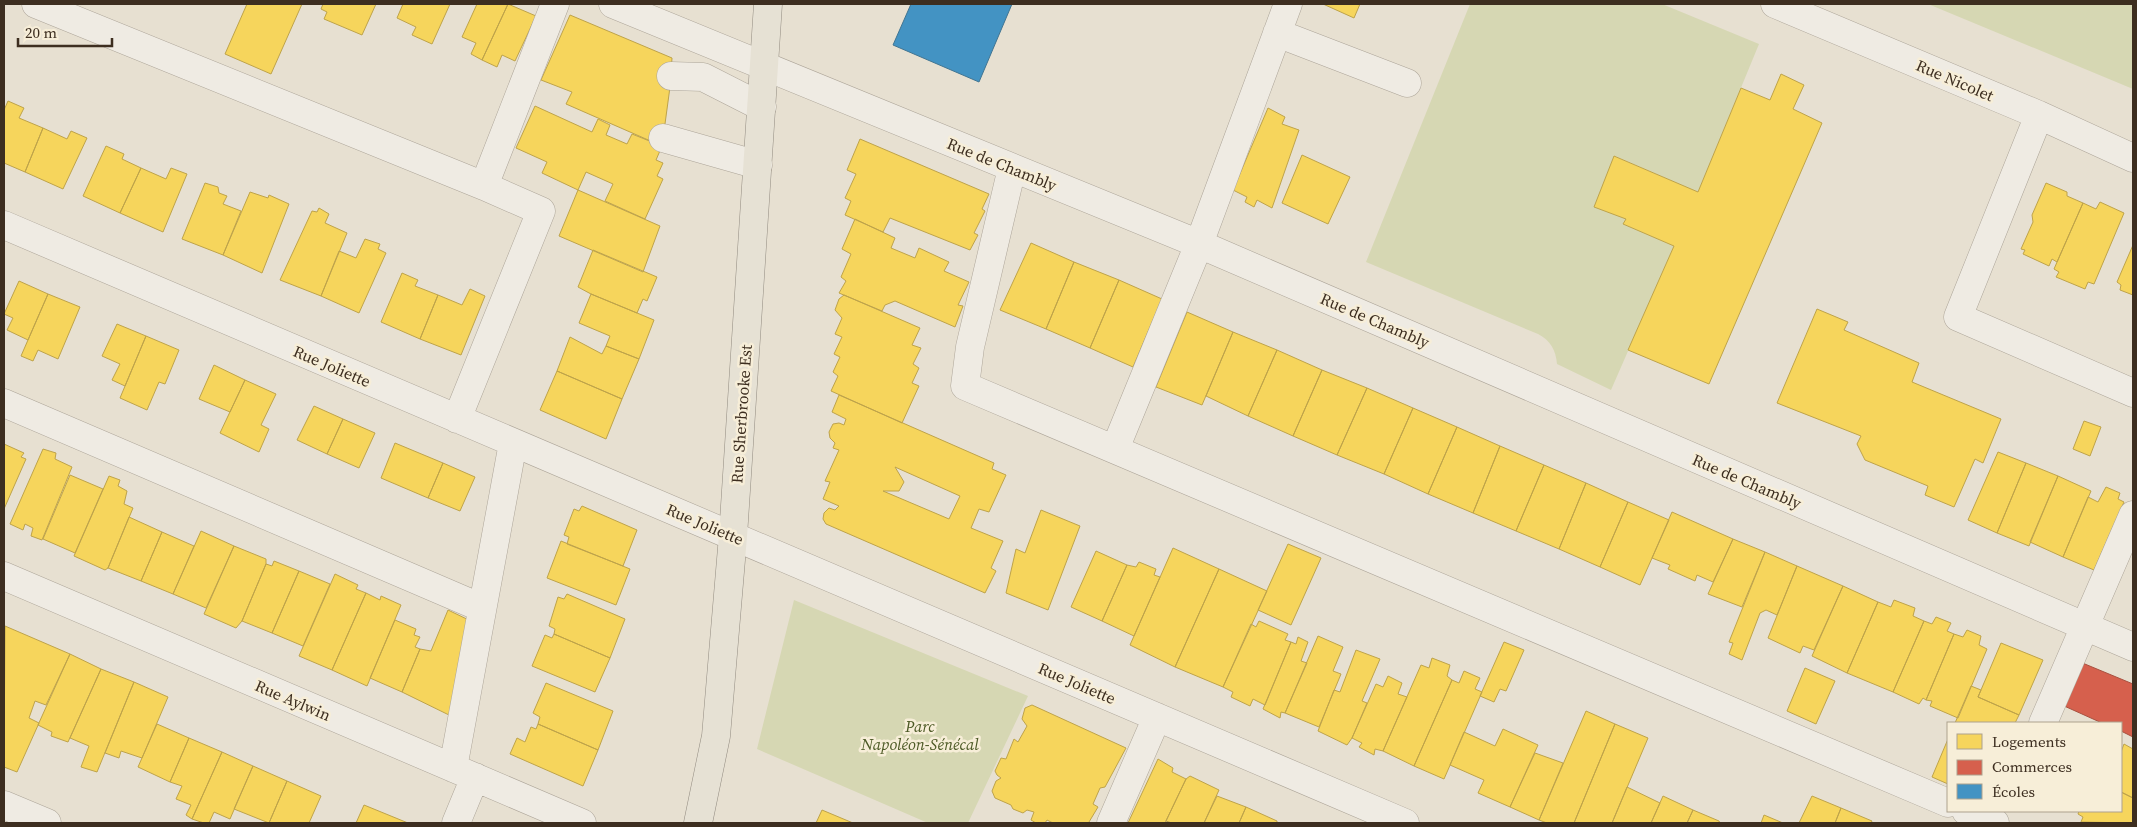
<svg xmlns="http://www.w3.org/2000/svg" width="2137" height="827" viewBox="0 0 2137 827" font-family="'Source Serif 4',serif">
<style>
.green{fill:#d6d7b3}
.homes{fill:#f6d55c;stroke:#bea34a;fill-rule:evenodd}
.shops{fill:#d6604d;stroke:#a85140}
.schools{fill:#4393c3;stroke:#417592}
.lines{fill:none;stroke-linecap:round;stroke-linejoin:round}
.minor-casing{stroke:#ada599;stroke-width:29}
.major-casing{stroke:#928b80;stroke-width:29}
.minor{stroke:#efebe3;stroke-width:28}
.major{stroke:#e6e1d4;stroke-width:28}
.labels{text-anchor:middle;stroke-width:5;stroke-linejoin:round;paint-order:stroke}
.street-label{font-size:16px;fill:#3d2e20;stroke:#f7eed8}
.park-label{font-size:16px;font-style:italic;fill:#4d5a26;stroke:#f7eed8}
</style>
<rect width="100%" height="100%" fill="#e7e0d1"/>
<path class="green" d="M1470 4H1662L1759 44 1698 192 1615 156 1626 219 1623 224 1674 246 1611 390 1557 364C1556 350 1550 340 1538 334L1366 262Z
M1928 4H2133V89Z
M794 600 1028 696 968 823H928L757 749Z"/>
<path class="homes" d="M247 4H302L271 74 225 54Z
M323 4H376L362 35 324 19 327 12 321 9Z
M403 4H450L432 44 412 35 416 27 397 18Z
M477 4H508L482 60 471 54 476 43 462 37Z
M508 4 536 16 515 61 502 55 497 67 482 60Z
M1323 4H1360L1354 18Z
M570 15 672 58 670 87 662 146 566 104 572 92 541 80Z
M1781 74 1804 85 1793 109 1822 123 1709 384 1628 350 1674 246 1623 224 1626 219 1594 207 1614 156 1698 192 1741 88 1770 100Z
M8 101 24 108 19 118 43 128 25 172 4 163V110Z
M535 106 592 132 598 119 610 125 606 135 627 144 632 134 662 146 656 160 663 163 657 176 663 179 645 219 605 201 613 184 586 172 578 190 542 173 547 162 516 148Z
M1268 108 1285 117 1282 124 1299 130 1272 208 1257 200 1254 207 1245 202 1247 197 1233 190Z
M43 128 67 139 71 131 87 138 63 189 25 172Z
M860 139 989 194 982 209 985 211 974 233 978 235 970 250 890 218 883 232 845 215 851 201 845 198 856 174 847 170Z
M106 146 124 154 122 159 141 168 120 213 83 196Z
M1302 155 1350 177 1328 224 1282 203Z
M141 168 166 179 171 168 187 174 163 232 120 213Z
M205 183 218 187 219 193 227 196 223 204 241 211 223 255 182 239Z
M2046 183 2067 192V196L2083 203 2057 262 2052 259 2049 266 2023 254 2025 250 2021 249 2033 222 2032 215Z
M578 190 660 226 643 272 559 236Z
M250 192 268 198 269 195 289 204 262 273 223 255Z
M2100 202 2124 213 2094 284 2088 282 2085 289 2056 277 2059 272 2054 269 2083 203 2096 209Z
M319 208 329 214 325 223 347 233 321 296 280 280 312 211 317 212Z
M855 219 895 238 891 248 915 258 919 248 949 262 944 271 969 282 958 305 963 306 955 327 895 301 885 305 882 311 839 293 846 281 841 277 851 254 842 249Z
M365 239 380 244 378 249 386 253 359 313 321 296 339 251 356 258Z
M1031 243 1074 262 1046 329 1000 310Z
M2133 245V295L2120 290 2121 285 2117 282Z
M593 250 657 277 647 301 643 299 637 313 591 294 578 287Z
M1074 262 1119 280 1090 348 1046 329Z
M402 273 418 280 415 286 438 295 420 339 381 322Z
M1119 280 1162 299 1133 367 1090 348Z
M19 281 48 294 28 340 7 330 13 318 4 314Z
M470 289 485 296 461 355 420 339 438 295 462 305Z
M48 294 80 307 58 359 38 350 33 361 21 356Z
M591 294 654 320 639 359 606 346 610 336 579 323Z
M844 295 920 328 912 345 921 348 913 364 919 368 912 383 919 386 902 423 831 391 838 376 833 372 840 357 834 354 842 337 835 334 842 318 835 310 839 299Z
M1817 309 1848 322 1844 330 1919 363 1912 382 2001 419 1983 463 1975 459 1954 507 1925 495 1928 486 1865 460 1857 444 1861 436 1777 403Z
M1187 312 1233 332 1202 405 1156 387Z
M117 324 146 336 125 386 112 380 120 364 102 356Z
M1233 332 1277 350 1248 416 1206 396Z
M146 336 179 350 165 384 159 382 147 410 120 398Z
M570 337 602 354 606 346 639 359 622 399 557 371Z
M1277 350 1322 370 1293 436 1248 416Z
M214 365 245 380 230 412 199 399Z
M1322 370 1367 388 1337 455 1293 436Z
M557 371 622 399 606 439 540 410Z
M245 380 276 394 261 425 269 429 259 452 220 433Z
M1367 388 1413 408 1384 474 1337 455Z
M839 395 994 463 992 469 1006 475 989 512 979 509 971 528 1003 541 991 568 996 571 985 593 826 524 823 519 824 513 829 508 835 510 839 506 823 499 830 482 825 481 839 450 833 448 835 443 830 438 829 432 833 424 839 423 844 425 846 419 832 412ZM895 467 960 496 949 519 883 491H899L904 482Z
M314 406 343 419 327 454 297 440Z
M1413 408 1457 427 1428 494 1384 474Z
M343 419 375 433 359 468 327 454Z
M2084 421 2101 427 2090 456 2073 449Z
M1457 427 1500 446 1473 513 1428 494Z
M395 443 443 463 428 498 381 478Z
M4 444 24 453 21 457 26 459 4 509Z
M1500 446 1544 465 1516 531 1473 513Z
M43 449 56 453 55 459 72 467 42 540 31 536 33 528 25 524 23 530 10 524Z
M1998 452 2026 463 1997 533 1968 520Z
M443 463 475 477 460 511 428 498Z
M2026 463 2058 476 2029 546 1997 533Z
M1544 465 1586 483 1559 549 1516 531Z
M70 475 103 489 75 553 43 539Z
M109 476 120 480 118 486 127 491 124 504 133 508 108 568 105 570 74 556Z
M2058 476 2091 491 2063 557 2030 542Z
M1586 483 1628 502 1600 567 1559 549Z
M2106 487 2120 493 2118 499 2124 502 2094 570 2063 557 2088 497 2098 502Z
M1628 502 1669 520 1640 585 1600 567Z
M582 506 637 530 623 566 567 544 569 537 564 535 574 509 579 511Z
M1041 510 1080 526 1048 610 1006 593 1016 549 1025 553Z
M1672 512 1733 539 1713 582 1697 575 1695 581 1668 569 1670 565 1652 558Z
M129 517 162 532 141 581 108 568Z
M201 531 234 546 206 608 173 594Z
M162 532 194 546 173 594 141 581Z
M1733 539 1765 552 1742 607 1708 594Z
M561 541 630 569 616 605 547 578Z
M1288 544 1321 558 1291 625 1258 610Z
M234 546 266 559V564L242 621 236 628 204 614Z
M1173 548 1219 569 1175 667 1130 645Z
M1096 551 1127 565 1102 621 1071 607Z
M1765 552 1797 566 1777 615 1766 610 1760 613 1742 660 1729 654 1733 643 1729 642Z
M274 561 299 571 272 633 242 621 266 564 272 566Z
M1139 562 1156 569 1154 575 1160 577 1134 636 1102 621 1127 565 1136 567Z
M1797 566 1843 586 1814 650 1803 646 1800 653 1768 638Z
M1219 569 1267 591 1223 687 1175 667Z
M299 571 330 584 303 646 272 633Z
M335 574 358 585 356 589 366 593 332 670 299 656Z
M1843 586 1878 602 1847 673 1812 656Z
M366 593 380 600 381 596 401 605 367 686 332 670Z
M567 594 625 619 610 658 554 634 555 629 549 626 558 597 564 599Z
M1894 600 1915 608 1913 616 1924 621 1893 692 1847 673 1878 602 1891 607Z
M448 610 475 623 449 715 402 692 420 649 431 651Z
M1936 617 1951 623 1947 631 1954 634 1926 700 1923 698 1919 704 1893 692 1924 621 1932 624Z
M395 620 416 629 414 635 420 637 415 647 420 649 402 692 370 678Z
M1259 621 1288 634 1285 640 1291 642 1265 705 1253 699 1250 706 1231 697 1233 692 1223 687 1251 624 1256 627Z
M5 626 70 654 46 705 35 701 29 718 39 723 17 772 4 767Z
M1967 630 1981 636 1979 645 1987 649 1958 718 1930 706 1932 701 1926 700 1954 634 1963 637Z
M554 634 610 658 595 692 532 666 545 635 552 638Z
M1318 636 1343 647 1333 671 1341 674 1319 727 1285 713Z
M1298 637 1308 642 1301 661 1307 663 1285 713 1281 712 1280 718 1263 709 1291 642 1296 644Z
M1504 642 1524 650 1506 691 1500 689 1494 702 1480 696Z
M2001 643 2043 660 2019 715 1978 697Z
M1356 650 1380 659 1362 701 1367 703 1352 738 1347 745 1318 731 1334 690 1340 692Z
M70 654 101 669 68 742 51 736 52 732 38 725Z
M1432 658 1450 665 1447 676 1452 680 1414 766 1383 751 1421 665 1429 668Z
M1805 668 1835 681 1816 724 1787 711Z
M101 669 134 682 97 772 81 767 89 746 70 738Z
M1464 671 1480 678 1475 689 1482 692 1444 779 1414 766 1452 680 1459 683Z
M1388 676 1402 683 1398 694 1407 697 1383 751 1375 749 1374 755 1359 747 1362 743 1352 738 1376 684 1383 687Z
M134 682 168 697 142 758 121 751 119 758 105 753Z
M546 683 613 711 598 750 538 724 540 717 533 713Z
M1971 686 1981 690 1978 697 2019 715 2015 723H1955Z
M1032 705 1126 748 1105 787 1100 788 1093 804 1098 807 1089 822V823H1053L1047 820 1045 823H1036L1031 820 1034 812 1027 810 1023 813 1013 809 1011 805 995 798 992 791 996 781 1001 778 997 775 995 771 1001 758 1006 759 1014 739 1018 742 1027 726 1022 719 1025 708Z
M1586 711 1615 724 1574 823H1547L1539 820Z
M157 724 189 738 170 782 138 767Z
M538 724 598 750 583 786 510 754 517 738 525 742 531 727 536 729Z
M1615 724 1648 738 1612 823H1574Z
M1503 729 1538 745 1510 807 1478 793 1484 780 1450 765 1464 732 1495 746Z
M189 738 222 752 192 819 186 815 191 805 176 799 182 786 170 782Z
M1948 739V784L1932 777Z
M2124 744 2133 749V798L2121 792V752Z
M222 752 253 766 230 819 214 812 209 823H204L192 819Z
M1535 753 1563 763 1539 820 1510 807Z
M1158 759 1173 768 1172 772 1186 779 1165 823H1128Z
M253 766 287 781 269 823 234 809Z
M1190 776 1219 790 1204 823H1172L1166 821 1186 779Z
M287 781 321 796 309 823H269Z
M1627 787 1660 803 1651 823H1612Z
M2121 792 2133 798V823L2081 822 2083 817 2078 814 2079 811H2121Z
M1217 796 1246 807 1239 823H1204Z
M1663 796 1693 810 1687 823H1651Z
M1812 796 1841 808 1835 823H1799Z
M364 805 408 823H356Z
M1246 807 1277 821V823H1239Z
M1841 808 1872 821 1871 823H1835Z
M822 810 853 823H816Z
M1693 810 1719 821 1720 823H1687Z
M1764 815 1783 823H1761Z"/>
<path class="shops" d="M2080 662 2133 684V737L2121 731V723H2102L2062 705Z"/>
<path class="schools" d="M911 4H1012L979 82 893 45Z"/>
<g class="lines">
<g class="minor-casing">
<path id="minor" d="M36 4 484 186
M613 4 1199 244 2133 647
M1775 4 2039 115 2133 158
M1277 33 1407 83
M671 76 703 77 762 107
M2039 115 1958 317 2133 393
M663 138 758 165
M1012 168 970 347 965 386 1948 803
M4 225 1405 823
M4 403 482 608
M457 419 541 211 484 186 555 4
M1115 449 1199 244 1288 4
M4 576 582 823
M2043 723 2133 515
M453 768 513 443
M4 805 47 823
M1966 811 1995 823
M456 823 475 777
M1111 823 1157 717"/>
</g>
<g class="major-casing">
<path id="major" d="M698 823 716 736 733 536 768 4"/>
</g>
<use href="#minor" class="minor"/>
<use href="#major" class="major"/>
</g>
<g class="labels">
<g class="street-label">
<text transform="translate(1955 80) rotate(23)" y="6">Rue Nicolet</text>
<text transform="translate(1002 164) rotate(22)" y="6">Rue de Chambly</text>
<text transform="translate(1375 320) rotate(23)" y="6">Rue de Chambly</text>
<text transform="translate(332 366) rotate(23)" y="6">Rue Joliette</text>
<text transform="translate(741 414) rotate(-86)" y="6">Rue Sherbrooke Est</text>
<text transform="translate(1747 481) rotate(23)" y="6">Rue de Chambly</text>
<text transform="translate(705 524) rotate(23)" y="6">Rue Joliette</text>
<text transform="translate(1077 683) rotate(23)" y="6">Rue Joliette</text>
<text transform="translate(293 700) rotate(23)" y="6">Rue Aylwin</text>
</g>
<g class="park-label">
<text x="920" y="732">Parc<tspan x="920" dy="18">Napoléon-Sénécal</tspan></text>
</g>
</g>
<rect width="2137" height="827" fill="none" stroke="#3d2e20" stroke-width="10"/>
<rect x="1947" y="722" width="175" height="90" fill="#f7eed8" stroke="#ada18e"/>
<rect x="1957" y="734" width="25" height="15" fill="#f6d55c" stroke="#ada18e"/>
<text x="1992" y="747" font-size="15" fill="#3d2e20">Logements</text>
<rect x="1957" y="760" width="25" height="15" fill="#d6604d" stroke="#ada18e"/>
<text x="1992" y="772" font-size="15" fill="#3d2e20">Commerces</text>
<rect x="1957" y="784" width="25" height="15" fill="#4393c3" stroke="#ada18e"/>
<text x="1992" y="797" font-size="15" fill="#3d2e20">Écoles</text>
<path d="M18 38v8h94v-8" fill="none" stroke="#3d2e20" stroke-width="2.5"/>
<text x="25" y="38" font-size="15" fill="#3d2e20" stroke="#f7eed8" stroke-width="4" paint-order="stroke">20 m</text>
</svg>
